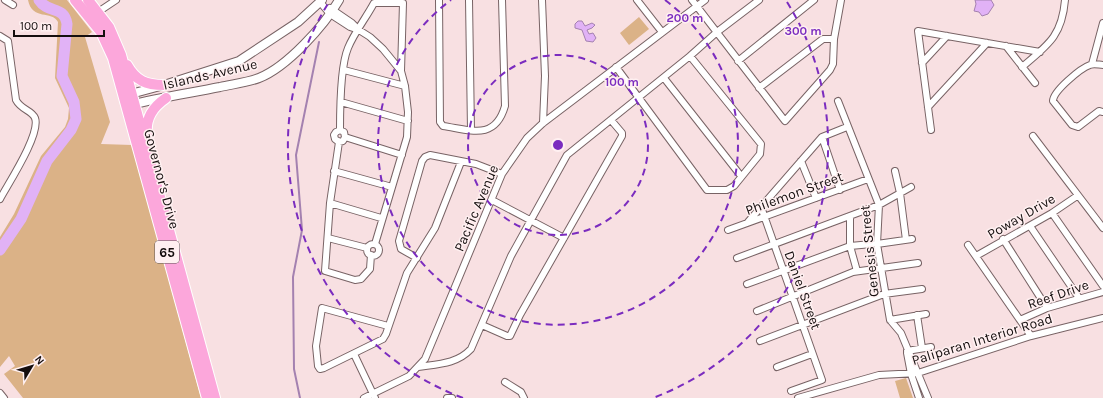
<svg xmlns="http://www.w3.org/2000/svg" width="1103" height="398" viewBox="0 0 1103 398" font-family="Karla,sans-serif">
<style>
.green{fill:#dbb287}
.water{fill:#e1b2f6;stroke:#a481b0}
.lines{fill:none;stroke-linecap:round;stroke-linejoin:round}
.stream{stroke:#a481b0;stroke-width:2}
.river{stroke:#e1b2f6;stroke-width:11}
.minor-casing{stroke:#786365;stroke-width:8}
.tertiary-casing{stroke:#786365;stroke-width:10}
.trunk-casing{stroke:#fff;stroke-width:12}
.minor{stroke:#fff;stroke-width:6}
.tertiary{stroke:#fff;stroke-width:8}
.trunk{stroke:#fca7db;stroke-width:10}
.ring{fill:none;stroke:#7b2cbf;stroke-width:2;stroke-dasharray:7 5}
.labels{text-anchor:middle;stroke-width:3;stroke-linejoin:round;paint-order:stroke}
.shield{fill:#fff0f1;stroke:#5b5252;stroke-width:1}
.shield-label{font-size:13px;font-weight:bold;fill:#150e0e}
.street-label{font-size:14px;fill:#150e0e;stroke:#fff0f1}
.centre{fill:#7b2cbf;stroke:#fff0f1;stroke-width:2}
.ring-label{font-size:12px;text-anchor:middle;font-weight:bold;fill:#7b2cbf;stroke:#fff0f1;stroke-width:3;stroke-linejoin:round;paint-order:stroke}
</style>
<rect width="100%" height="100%" fill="#f8e0e2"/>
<path class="green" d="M28 0H67L92 32 85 37 110 122 101 144 132 145 201 398H23L4 374 15 366 9 356 0 367V237L14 214 41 156 65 127 68 119 69 108 55 78 58 22C52 10 32 21 28 0Z
M639 17 649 29 629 45 620 33Z
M906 378 913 398H900L895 381Z"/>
<path class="water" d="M975 0H991L994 5 988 14 982 16 979 12 974 11 976 4Z
M578 21H582L585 26 592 23 595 25 592 28 587 30 589 34 593 33 596 38 593 42 586 41 582 30 575 28V24Z"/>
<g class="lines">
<path class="stream" d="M300 398 294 369 293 277 302 230 296 155 319 42"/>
<path class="river" d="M0 250 21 219 47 161 71 130 76 119 74 102 62 76 67 24C64 5 48 14 39 0"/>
<g class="minor-casing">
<path id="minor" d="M5 0 13 5
M439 0 440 122 443 126C470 130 495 141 505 106L502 0
M469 0 471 130
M542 0 545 76 543 123
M637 0 662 32
M692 0 785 121 830 70 833 64 834 39 841 0
M320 2 330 14 350 27 359 30 370 37 383 49 401 71 405 86 408 112 407 137 375 244
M330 8 352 23 358 29
M95 14 116 0
M0 36 8 41 16 100C21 110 32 110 35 118 41 134 8 184 0 199
M1006 46 1035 83
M738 61 814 0
M922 63 947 36
M1092 64 1103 23
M1103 65C1099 65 1094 63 1090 65 1081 68 1053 91 1053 101L1072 125 1078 127 1099 111 1103 112
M616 67 707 190H727L734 186 760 154 761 144 690 56
M1022 67C1048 45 1062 36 1065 0
M344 70 405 86
M664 78 741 176
M759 88 819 42 823 39H834
M838 101 879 205 877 244 890 320 901 333 928 398
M341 102 408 121
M928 107 987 43
M340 130C340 110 340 67 348 48 354 33 366 18 374 3H403L401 71
M931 130 918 31 1040 52
M1033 136 1103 228
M345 137 343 141 339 142 335 139 334 135 336 132 340 130 344 132 345 137 402 155
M822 137 840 190
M339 142 330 203 325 271 355 280 361 279 370 269 371 255
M801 161 816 198
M334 171 392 187
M895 171 900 193 906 240
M492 200 564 238
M330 203 381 218
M761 207 822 380 791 391
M1052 213 1103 286
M850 216V246L857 271
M748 222 822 137 847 127
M1030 226 1079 298
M728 230 868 179
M328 238 367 248
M1003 239 1047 308
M877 244 912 239
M367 250a6 6 0 1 1 12 0a6 6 0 1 1-12 0Z
M968 245 1031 336
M976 256 1052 213 1077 196
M417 258 401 249 399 241 422 161 425 157 430 155 476 164 502 174
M737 258 879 205 911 187
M747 284 850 246 872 244
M757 311 853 272 918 263
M917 315 922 348
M890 320 926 314
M1020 320 1047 308 1103 292
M482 325 507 336H510L520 315 622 136V133L611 120
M388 326 322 308 316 346 318 366 320 369 324 368 383 339 386 334 407 273 435 228 461 162
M760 341 884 294 922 289
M907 351 931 347
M907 353 911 374 919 398
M354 354 375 398
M418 367C438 364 457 364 471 349L511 256 567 155 690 56 717 32 759 0
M777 367 812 354
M505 382 521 392 524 398
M0 393 4 398
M364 398 409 376 425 359 502 174 527 138 543 123 705 0
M447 398H452
M798 398 879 375 918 373 1031 336 1103 318"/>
</g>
<g class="tertiary-casing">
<path id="tertiary" d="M127 95 164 85 239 61 298 22 322 0
M130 105C159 98 190 93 220 87 233 84 246 83 259 78 287 67 324 26 339 0"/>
</g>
<g class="trunk-casing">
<path id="trunk" d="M75 0 101 32 113 58 207 398
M88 0 109 27 121 55 215 398
M127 65C136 81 146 85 164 85
M147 135C145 118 153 107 166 98"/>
</g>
<use href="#minor" class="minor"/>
<use href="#tertiary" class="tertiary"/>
<use href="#trunk" class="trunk"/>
</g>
<g class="ring">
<circle cx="558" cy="145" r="90"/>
<path d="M665 0A180 180 0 1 1 451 0"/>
<path d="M463 398A270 270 0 0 1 329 2M787 2A270 270 0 0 1 653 398"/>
</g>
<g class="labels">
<rect class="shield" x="155" y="241" width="24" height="22" rx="3"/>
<g class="shield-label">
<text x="167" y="257">65</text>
</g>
<g class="street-label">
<text transform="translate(210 74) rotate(-13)" y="5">Islands Avenue</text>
<text transform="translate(162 179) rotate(75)" y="5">Governor's Drive</text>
<text transform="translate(794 193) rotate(-20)" y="5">Philemon Street</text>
<text transform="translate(476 208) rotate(-67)" y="5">Pacific Avenue</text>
<text transform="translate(1021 216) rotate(-30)" y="5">Poway Drive</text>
<text transform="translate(869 251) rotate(-96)" y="5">Genesis Street</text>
<text transform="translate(803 290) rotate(70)" y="5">Daniel Street</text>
<text transform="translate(1058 294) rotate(-19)" y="5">Reef Drive</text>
<text transform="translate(982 339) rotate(-17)" y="5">Paliparan Interior Road</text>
</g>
</g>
<circle cx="558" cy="145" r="6" class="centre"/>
<g class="ring-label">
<text x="685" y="22">200 m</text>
<text x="803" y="35">300 m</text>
<text x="622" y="86">100 m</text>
</g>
<g transform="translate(32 366) rotate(52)" stroke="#fff0f1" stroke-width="3" paint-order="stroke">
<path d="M0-3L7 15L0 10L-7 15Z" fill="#150e0e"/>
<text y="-6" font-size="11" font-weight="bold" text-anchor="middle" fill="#150e0e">N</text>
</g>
<path d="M14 30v6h90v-6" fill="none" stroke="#150e0e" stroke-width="2"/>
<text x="20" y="30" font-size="12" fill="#150e0e" stroke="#fff0f1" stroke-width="3" paint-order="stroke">100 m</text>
</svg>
